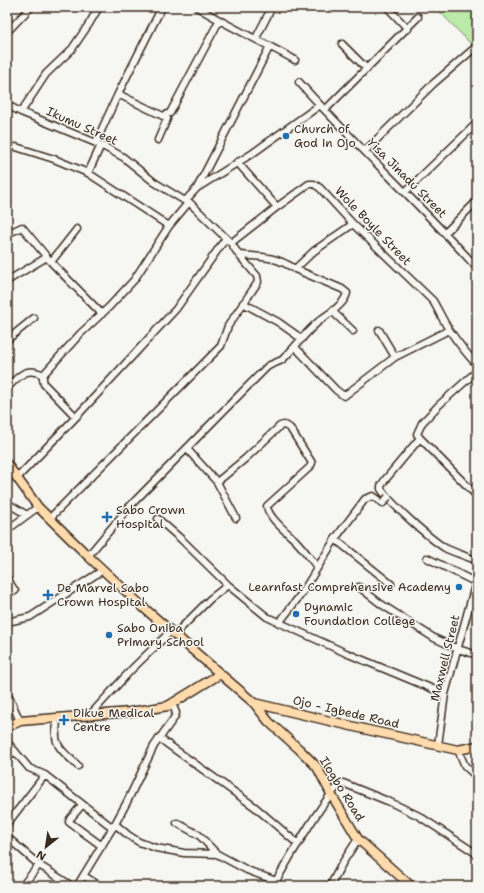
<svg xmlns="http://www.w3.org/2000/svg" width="484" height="893" viewBox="0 0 484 893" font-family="'Shantell Sans',sans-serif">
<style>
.green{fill:#bbeaa9;stroke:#7b8a64}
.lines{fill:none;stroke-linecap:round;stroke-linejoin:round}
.minor-casing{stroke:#3b2a1e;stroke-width:9}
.major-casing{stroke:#3b2a1e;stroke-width:11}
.minor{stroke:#f6f6f2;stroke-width:6}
.major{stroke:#fedbac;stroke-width:8}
.minor-bridge-casing{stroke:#3b2a1e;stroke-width:9;stroke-linecap:butt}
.minor-bridge{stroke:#f6f6f2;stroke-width:6}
.poi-dot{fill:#1f6fb2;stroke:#f6f6f2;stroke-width:1.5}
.labels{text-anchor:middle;stroke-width:3;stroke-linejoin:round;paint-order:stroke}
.street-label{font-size:12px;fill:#3b2a1e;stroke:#f6f6f2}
.poi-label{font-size:12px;fill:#3b2a1e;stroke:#f6f6f2;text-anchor:start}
</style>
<rect width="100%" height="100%" fill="#f6f6f2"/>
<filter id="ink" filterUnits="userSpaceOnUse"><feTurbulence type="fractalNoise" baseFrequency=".025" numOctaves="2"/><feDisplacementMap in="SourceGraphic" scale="8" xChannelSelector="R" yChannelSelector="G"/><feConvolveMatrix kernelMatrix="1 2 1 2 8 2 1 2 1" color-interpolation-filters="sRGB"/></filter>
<g filter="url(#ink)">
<path class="green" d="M435 7H477V50Z"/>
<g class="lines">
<g class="minor-casing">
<path id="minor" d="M197 7C229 27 263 42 295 60
M387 7 408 29
M7 32 31 7
M256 38 272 7
M342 44 367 69
M299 82C356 146 420 204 477 268
M118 94 163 116 170 113 219 21
M7 105 21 112 101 145 123 157 154 182 185 201 189 202 231 243 239 255C262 257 275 256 295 269L314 251 353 224
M325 110 418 17
M21 112 46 74 72 49 89 24 99 7
M158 140 167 119V115
M96 142 118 94 162 7
M16 147 54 159 88 173 169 226 189 202
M365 151 433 84 477 46
M237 162 277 207
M88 173 101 145
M197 188 270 46
M405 192 477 123
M185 201 197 188 253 153 320 105
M445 233 477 201
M7 234 22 227 51 262 102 314
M231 243 277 207 309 184H314L320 188 353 224 433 301C439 311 443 321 450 331 458 343 467 354 477 365
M51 262 77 229
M7 281 47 257
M243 303 278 322 302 339
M332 311 353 331
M379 330 395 357
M7 340 34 318
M295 347 336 390 344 396 395 357 449 330
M477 371 439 405 422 423 417 434 420 438 385 480 381 486V489C391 504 429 538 445 548 455 553 467 556 477 561
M7 388C19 376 26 366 43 375
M76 417 44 384 43 379V375L80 334 109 307 134 280 169 226
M420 438 477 496
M187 449 217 482 236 518
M17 478 76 417 176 309 226 238
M217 482 246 458 280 426 284 425 290 428 312 463 310 467 267 506C268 518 287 532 295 540 303 548 310 558 317 567
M7 503 27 515
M50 518 221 346 228 326 258 282 257 276 239 255
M158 519 181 539 228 585 267 617 346 653 445 694
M7 530 38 507
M335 539 391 584
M88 556 130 506 248 386 268 366 282 360 286 356C297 345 306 332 318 322 327 314 344 306 347 293L342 289 295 269
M427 558 477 583
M7 578 15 591
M359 587 381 604 434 638 458 649 477 655
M7 622 30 617 103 570
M279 623 302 593 335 539 365 499 373 496 383 503
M175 634 210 599 228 585
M7 693 20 721
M90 715 132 669 171 631
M55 718C59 726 55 728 56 736 56 749 70 757 78 766
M159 738 255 807 298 844
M7 742 29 768 45 775 113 828
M438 745 445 694 477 578
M458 750 465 766 477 777
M7 757 15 751
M82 805 70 819 69 822 102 846
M177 823 199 835 217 854
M7 824 45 775
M115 824 128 835 139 842 156 848 184 853 217 854 247 870 276 881
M7 837 39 865 72 886
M84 876 100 886
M22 886 39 865
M77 886 115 824 127 802 154 746 174 718 176 713 174 708 168 706
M274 886 276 881C285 865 330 787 343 783L390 802 419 816 477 854
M330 886 343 862 358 839"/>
</g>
<g class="major-casing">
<path id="major" d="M7 464 38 507 88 556 144 608 254 703 368 730 458 750 477 746
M254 703 269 722 299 749 317 767 331 794 358 839 411 886
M7 727 20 721 130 712 168 706 220 674"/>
</g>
<use href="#minor" class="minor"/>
<use href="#major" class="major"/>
<g class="minor-bridge-casing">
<path id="minor-bridge" d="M383 503 388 497"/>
</g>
<use href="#minor-bridge" class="minor-bridge"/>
</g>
</g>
<g class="poi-dot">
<circle cx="286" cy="136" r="4"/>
<path d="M105 511h4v4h4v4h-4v4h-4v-4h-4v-4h4z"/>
<circle cx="459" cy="587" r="4"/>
<path d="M46 589h4v4h4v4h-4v4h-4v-4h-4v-4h4z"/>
<circle cx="296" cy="614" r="4"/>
<circle cx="109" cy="635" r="4"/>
<path d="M62 714h4v4h4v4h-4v4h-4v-4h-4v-4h4z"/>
</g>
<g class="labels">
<g class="street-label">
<text transform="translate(82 126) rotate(24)" y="4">Ikumu Street</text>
<text transform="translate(407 178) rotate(45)" y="4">Yisa Jinadu Street</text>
<text transform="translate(373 226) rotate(46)" y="4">Wole Boyle Street</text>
<text transform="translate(445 658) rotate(-76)" y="4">Maxwell Street</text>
<text transform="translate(346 712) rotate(13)" y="4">Ojo - Igbede Road</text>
<text transform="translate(342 789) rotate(58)" y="4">Ilogbo Road</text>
</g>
<g class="poi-label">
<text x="294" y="133">Church of<tspan x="294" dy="14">God in Ojo</tspan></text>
<text x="116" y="514">Sabo Crown<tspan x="116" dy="14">Hospital</tspan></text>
<text x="451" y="591" text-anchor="end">Learnfast Comprehensive Academy</text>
<text x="57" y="592">De Marvel Sabo<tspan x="57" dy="14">Crown Hospital</tspan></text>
<text x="304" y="611">Dynamic<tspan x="304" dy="14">Foundation College</tspan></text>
<text x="117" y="632">Sabo Oniba<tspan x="117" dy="14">Primary School</tspan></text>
<text x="73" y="717">Dikue Medical<tspan x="73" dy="14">Centre</tspan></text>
</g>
</g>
<rect width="484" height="893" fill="none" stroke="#f6f6f2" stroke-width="24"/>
<rect x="12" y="12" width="460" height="869" fill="none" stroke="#3b2a1e" stroke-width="1.5" filter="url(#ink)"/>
<g transform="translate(46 847) rotate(210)" stroke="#f6f6f2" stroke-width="3" paint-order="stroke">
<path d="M0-3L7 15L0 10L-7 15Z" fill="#3b2a1e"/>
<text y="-6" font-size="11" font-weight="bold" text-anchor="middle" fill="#3b2a1e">N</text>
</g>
</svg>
